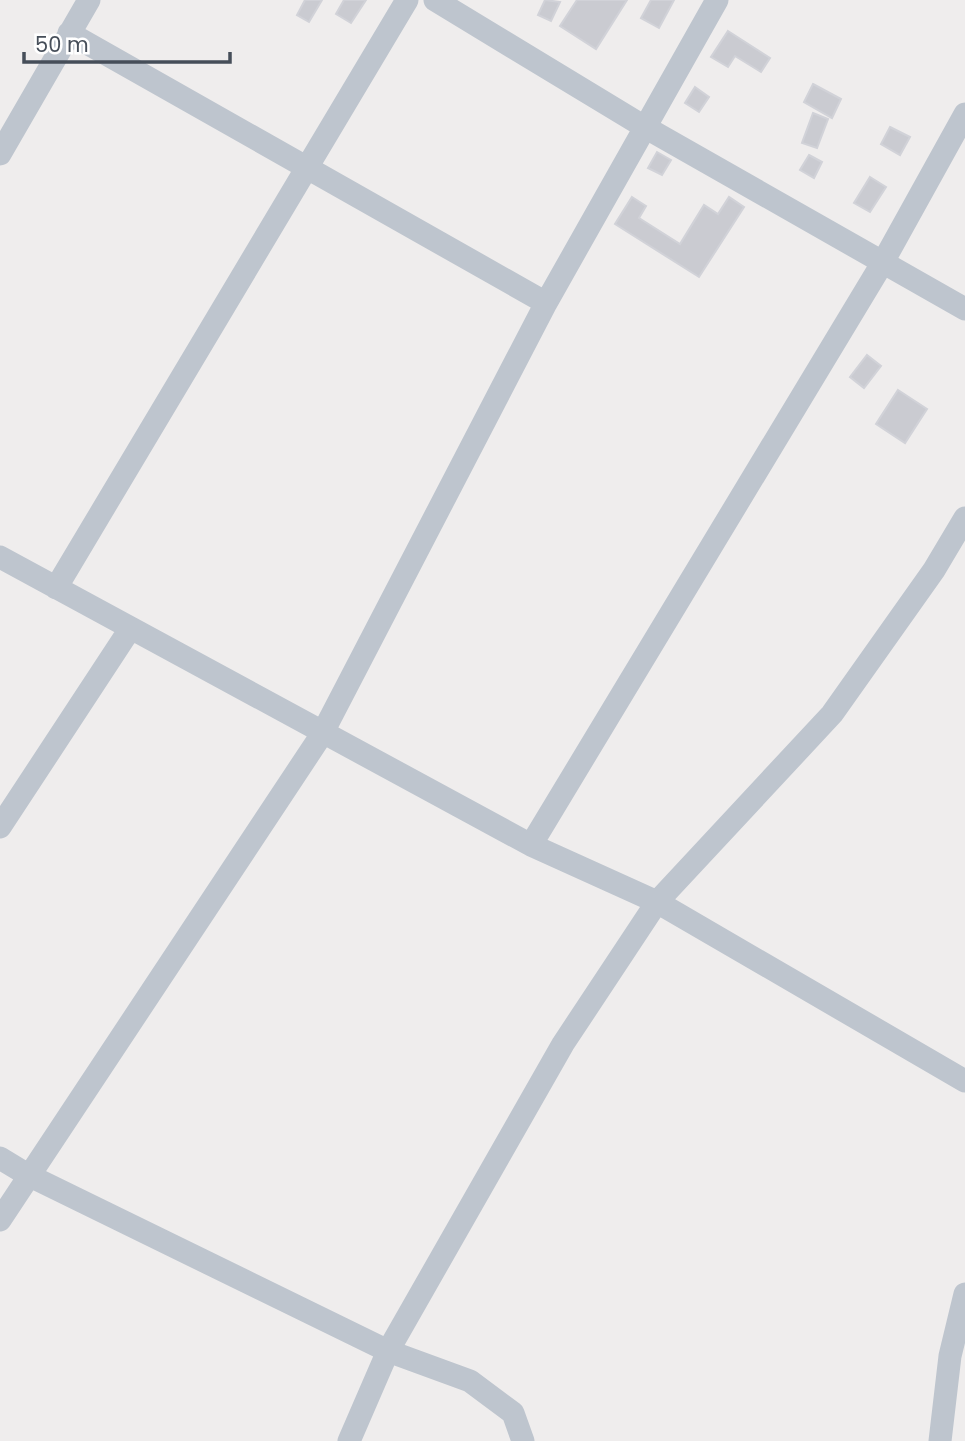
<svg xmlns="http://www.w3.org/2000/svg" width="965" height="1441" viewBox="0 0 965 1441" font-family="Poppins,sans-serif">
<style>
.building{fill:#cacbd1;stroke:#d1d2d8;stroke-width:2}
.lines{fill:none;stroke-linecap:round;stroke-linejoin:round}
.minor{stroke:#bec5ce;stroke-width:23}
</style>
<rect width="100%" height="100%" fill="#efeded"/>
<path class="building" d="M305 0H322L309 22 297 15Z
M344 0H366L351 23 336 14Z
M545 0 560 2 551 21 538 15Z
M577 0H627L596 49 560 26Z
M651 0H674L659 28 641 18Z
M728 31 770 58 761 72 735 56 728 67 711 57Z
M813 84 841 99 832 118 804 102Z
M695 87 709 97 699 112 685 103Z
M813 113 828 119 817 148 802 143Z
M890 127 910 137 900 155 881 144Z
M657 152 671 160 662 175 648 168Z
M809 155 822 162 814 178 800 170Z
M870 177 886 187 870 212 854 203Z
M632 197 646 206 639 218 680 244 704 205 718 214 729 197 744 207 699 277 615 224Z
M867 355 881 366 864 388 850 377Z
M898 390 927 409 905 443 876 424Z"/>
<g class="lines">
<path class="minor" d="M435 0 643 126 965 309
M69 33 546 303
M0 154 89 0
M0 557 531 845 657 902 965 1081
M56 588 407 0
M0 827 130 629
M531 845 883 262 965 114
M0 1158 28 1175 388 1351 470 1381 513 1413 523 1441
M0 1220 322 734 546 303 717 0
M349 1441 388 1351 563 1044 657 902 832 714 934 570 965 518
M940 1441 950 1356 965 1294"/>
</g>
<path d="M24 52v10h206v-10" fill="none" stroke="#464e59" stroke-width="3.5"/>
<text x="35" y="52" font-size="21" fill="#464e59" stroke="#ffffff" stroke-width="5" paint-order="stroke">50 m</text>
</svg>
